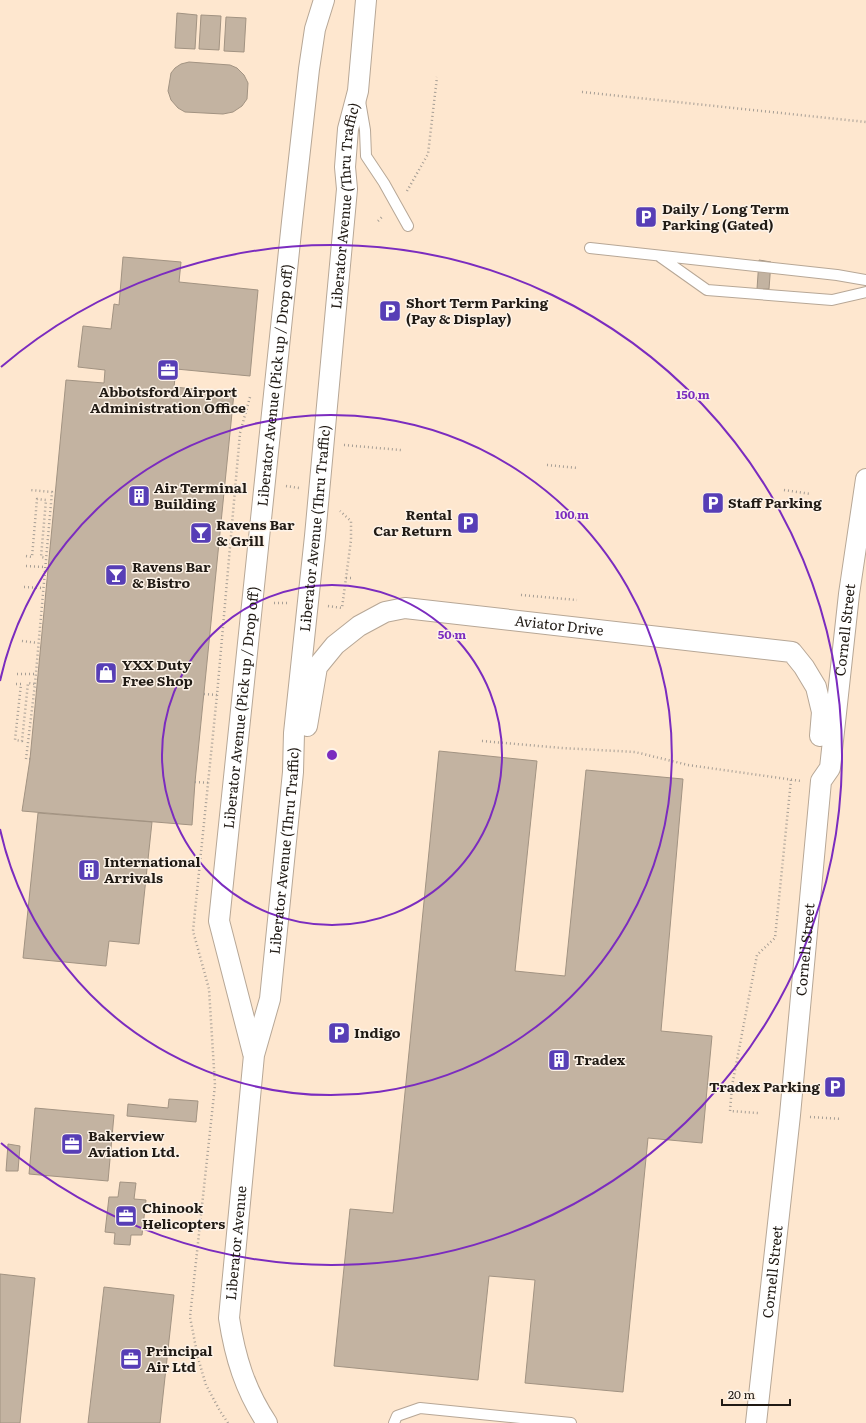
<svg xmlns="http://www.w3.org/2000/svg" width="866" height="1423" viewBox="0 0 866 1423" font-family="Literata,serif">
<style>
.built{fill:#fee7cf}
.building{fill:#c3b3a1;stroke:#a29382}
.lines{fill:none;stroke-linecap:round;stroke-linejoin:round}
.lane-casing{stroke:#b7a796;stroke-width:12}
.street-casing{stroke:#b7a796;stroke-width:22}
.path{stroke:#a69e95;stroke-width:2.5;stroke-dasharray:1 3;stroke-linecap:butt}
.lane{stroke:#fff;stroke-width:10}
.street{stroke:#fff;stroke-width:20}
.ring{fill:none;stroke:#7b2cbf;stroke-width:2}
.labels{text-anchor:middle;stroke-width:3;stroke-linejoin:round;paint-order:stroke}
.street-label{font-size:14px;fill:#201a14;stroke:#fdf3e8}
.poi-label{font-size:14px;font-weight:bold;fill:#201a14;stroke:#fdf3e8;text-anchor:start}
.centre{fill:#7b2cbf;stroke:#fdf3e8;stroke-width:2}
.ring-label{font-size:12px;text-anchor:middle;font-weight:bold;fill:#7b2cbf;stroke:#fdf3e8;stroke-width:3;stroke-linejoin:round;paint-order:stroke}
</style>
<rect width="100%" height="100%" fill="#fdf3e8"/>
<path class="built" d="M0 0H866V1423H0Z"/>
<path class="building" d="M177 13 197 15 195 49 175 48Z
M201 15 221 16 219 50 199 49Z
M226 17 246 18 244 52 224 51Z
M189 62 230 65 237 68 244 75 248 83 247 99 242 106 233 112 223 114 185 112 178 108 171 100 168 91 171 73 175 68 181 64Z
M123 257 181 262 179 282 258 290 250 376 176 369 174 387 234 393 195 782 192 825 22 811 30 759 66 380 104 383 105 370 78 367 83 326 111 329 114 304 119 305Z
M759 260 771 262 769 289H757Z
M439 751 537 761 515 971 565 976 586 770 683 779 661 1031 712 1036 702 1143 648 1138 623 1392 525 1383 535 1280 489 1276 478 1380 334 1366 350 1209 393 1213Z
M38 813 152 822 139 944 109 941 106 966 23 958Z
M169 1099 198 1101 196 1122 127 1116 128 1104 168 1108Z
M35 1108 114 1115 108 1181 29 1174Z
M8 1144 20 1146 18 1171H6Z
M120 1182 136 1183 134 1199 146 1200 142 1235H131L130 1245 114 1244 115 1233 105 1232 109 1197H118Z
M0 1274 35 1278 20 1423H0Z
M104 1287 174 1295 160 1423H88Z"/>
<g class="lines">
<g class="lane-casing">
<path id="lane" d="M360 101 365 130 366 156 384 183 408 226
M590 248 837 275 866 280
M659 256 707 290 832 300 866 292
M394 1423 397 1416 420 1408 571 1423"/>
</g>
<g class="street-casing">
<g id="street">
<path id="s1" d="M307 726 317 667 335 645 359 626 385 612 405 608 792 652 804 667 816 687 822 712 820 736"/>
<path id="s2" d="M253 1053 219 921 292 222 309 69 315 29 324 0"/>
<path id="s3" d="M267 1423C245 1390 235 1357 229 1318L254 1055 270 999 293 772 294 733 315 536 347 189 345 167 348 129 358 91 366 0"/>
<path id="s4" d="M756 1423 790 1115 821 781 830 768 849 594 866 479"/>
</g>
</g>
<path class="path" d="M582 92 866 122
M407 191 428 154 437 77
M378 221 383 216
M344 445 401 450
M547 465 578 468
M286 486 299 488
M784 490 811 494
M26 556 32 557 37 499 46 500 41 557 46 558
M26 566 45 567
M346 578H353
M24 587 43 588
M521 595 577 600
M274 603H287
M328 606 342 608 351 540V521L340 511
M22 641 38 643
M17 674H35
M16 684H21L15 740 22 741 28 683 35 684
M204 694 217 695
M482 741 562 748 635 752 688 765 801 781
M30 759H26L35 684 52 492 30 490
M195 782 210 783
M708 1084 732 1086 730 1111 758 1113
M732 1086 757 955 775 938 791 780
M810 1117 841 1119
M228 1423 220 1411 206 1385 198 1358 190 1317 215 1085 209 989 193 931 217 695 240 433 250 397"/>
<use href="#lane" class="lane"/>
<use href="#street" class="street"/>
</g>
<g class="ring">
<circle cx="332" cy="755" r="170"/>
<path d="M0 681A340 340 0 1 1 0 829"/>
<path d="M1 367A510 510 0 1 1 1 1143"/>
</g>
<defs>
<g id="parking-square" transform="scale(1.15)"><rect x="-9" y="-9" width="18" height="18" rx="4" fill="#573eb6" stroke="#fdf3e8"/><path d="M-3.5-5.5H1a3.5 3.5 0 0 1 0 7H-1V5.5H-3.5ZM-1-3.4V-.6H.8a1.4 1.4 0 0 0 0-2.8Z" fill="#fff"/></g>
<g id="office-square" transform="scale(1.15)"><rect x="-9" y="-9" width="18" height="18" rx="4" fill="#573eb6" stroke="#fdf3e8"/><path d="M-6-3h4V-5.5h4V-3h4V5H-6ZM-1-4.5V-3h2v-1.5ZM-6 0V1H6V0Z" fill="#fff"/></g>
<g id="building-square" transform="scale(1.15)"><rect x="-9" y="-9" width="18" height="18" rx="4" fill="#573eb6" stroke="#fdf3e8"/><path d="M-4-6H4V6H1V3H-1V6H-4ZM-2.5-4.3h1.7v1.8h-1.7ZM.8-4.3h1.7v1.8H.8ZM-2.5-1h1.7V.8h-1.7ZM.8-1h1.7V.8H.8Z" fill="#fff"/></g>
<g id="bar-square" transform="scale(1.15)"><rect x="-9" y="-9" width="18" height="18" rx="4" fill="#573eb6" stroke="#fdf3e8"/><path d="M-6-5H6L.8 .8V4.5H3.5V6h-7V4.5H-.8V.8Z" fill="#fff"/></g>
<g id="shop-square" transform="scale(1.15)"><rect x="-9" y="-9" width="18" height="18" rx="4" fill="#573eb6" stroke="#fdf3e8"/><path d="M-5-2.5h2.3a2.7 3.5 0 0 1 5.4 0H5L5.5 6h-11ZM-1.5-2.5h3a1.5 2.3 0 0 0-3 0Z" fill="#fff"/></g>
</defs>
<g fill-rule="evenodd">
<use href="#parking-square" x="646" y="217"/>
<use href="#parking-square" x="390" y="311"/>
<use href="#office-square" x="168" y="370"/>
<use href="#building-square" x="139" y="496"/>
<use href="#parking-square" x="713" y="503"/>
<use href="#parking-square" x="468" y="523"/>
<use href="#bar-square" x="201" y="533"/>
<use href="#bar-square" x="116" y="575"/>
<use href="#shop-square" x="106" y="673"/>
<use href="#building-square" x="89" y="870"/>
<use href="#parking-square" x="339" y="1033"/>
<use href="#building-square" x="559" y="1060"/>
<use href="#parking-square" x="835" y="1087"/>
<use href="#office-square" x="72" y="1144"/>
<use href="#office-square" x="126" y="1216"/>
<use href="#office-square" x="131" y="1359"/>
</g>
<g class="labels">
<g class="street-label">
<text dy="5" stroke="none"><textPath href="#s3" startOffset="1232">Liberator Avenue (Thru Traffic)</textPath></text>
<text dy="5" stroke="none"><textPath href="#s2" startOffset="675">Liberator Avenue (Pick up / Drop off)</textPath></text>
<text dy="5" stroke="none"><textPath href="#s3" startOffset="908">Liberator Avenue (Thru Traffic)</textPath></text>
<text dy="5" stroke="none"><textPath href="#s1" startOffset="324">Aviator Drive</textPath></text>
<text dy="5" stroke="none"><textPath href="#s4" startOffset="800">Cornell Street</textPath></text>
<text dy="5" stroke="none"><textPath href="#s2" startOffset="351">Liberator Avenue (Pick up / Drop off)</textPath></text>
<text dy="5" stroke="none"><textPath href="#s3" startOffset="584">Liberator Avenue (Thru Traffic)</textPath></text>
<text dy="5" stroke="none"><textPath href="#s4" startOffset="476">Cornell Street</textPath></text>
<text dy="5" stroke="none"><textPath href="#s3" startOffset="188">Liberator Avenue</textPath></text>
<text dy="5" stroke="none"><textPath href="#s4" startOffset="152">Cornell Street</textPath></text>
</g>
<g class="poi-label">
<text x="662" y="214">Daily / Long Term<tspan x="662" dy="16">Parking (Gated)</tspan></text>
<text x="406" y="308">Short Term Parking<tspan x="406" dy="16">(Pay &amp; Display)</tspan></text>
<text x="168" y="397" text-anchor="middle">Abbotsford Airport<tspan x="168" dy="16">Administration Office</tspan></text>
<text x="154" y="493">Air Terminal<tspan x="154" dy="16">Building</tspan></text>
<text x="728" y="508">Staff Parking</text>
<text x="452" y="520" text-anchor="end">Rental<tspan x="452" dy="16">Car Return</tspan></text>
<text x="216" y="530">Ravens Bar<tspan x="216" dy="16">&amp; Grill</tspan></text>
<text x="132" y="572">Ravens Bar<tspan x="132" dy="16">&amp; Bistro</tspan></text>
<text x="122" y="670">YXX Duty<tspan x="122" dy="16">Free Shop</tspan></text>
<text x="104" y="867">International<tspan x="104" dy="16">Arrivals</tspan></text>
<text x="354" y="1038">Indigo</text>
<text x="574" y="1065">Tradex</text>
<text x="820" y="1092" text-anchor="end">Tradex Parking</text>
<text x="88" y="1141">Bakerview<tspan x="88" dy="16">Aviation Ltd.</tspan></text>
<text x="142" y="1213">Chinook<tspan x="142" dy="16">Helicopters</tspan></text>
<text x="146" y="1356">Principal<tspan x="146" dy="16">Air Ltd</tspan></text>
</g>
</g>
<circle cx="332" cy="755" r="6" class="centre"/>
<g class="ring-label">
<text x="693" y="399">150 m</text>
<text x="572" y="519">100 m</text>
<text x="452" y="639">50 m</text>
</g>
<path d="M722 1399v6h68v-6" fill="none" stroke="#201a14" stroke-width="2"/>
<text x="728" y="1399" font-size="12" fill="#201a14" stroke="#fdf3e8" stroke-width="3" paint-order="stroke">20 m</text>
</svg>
